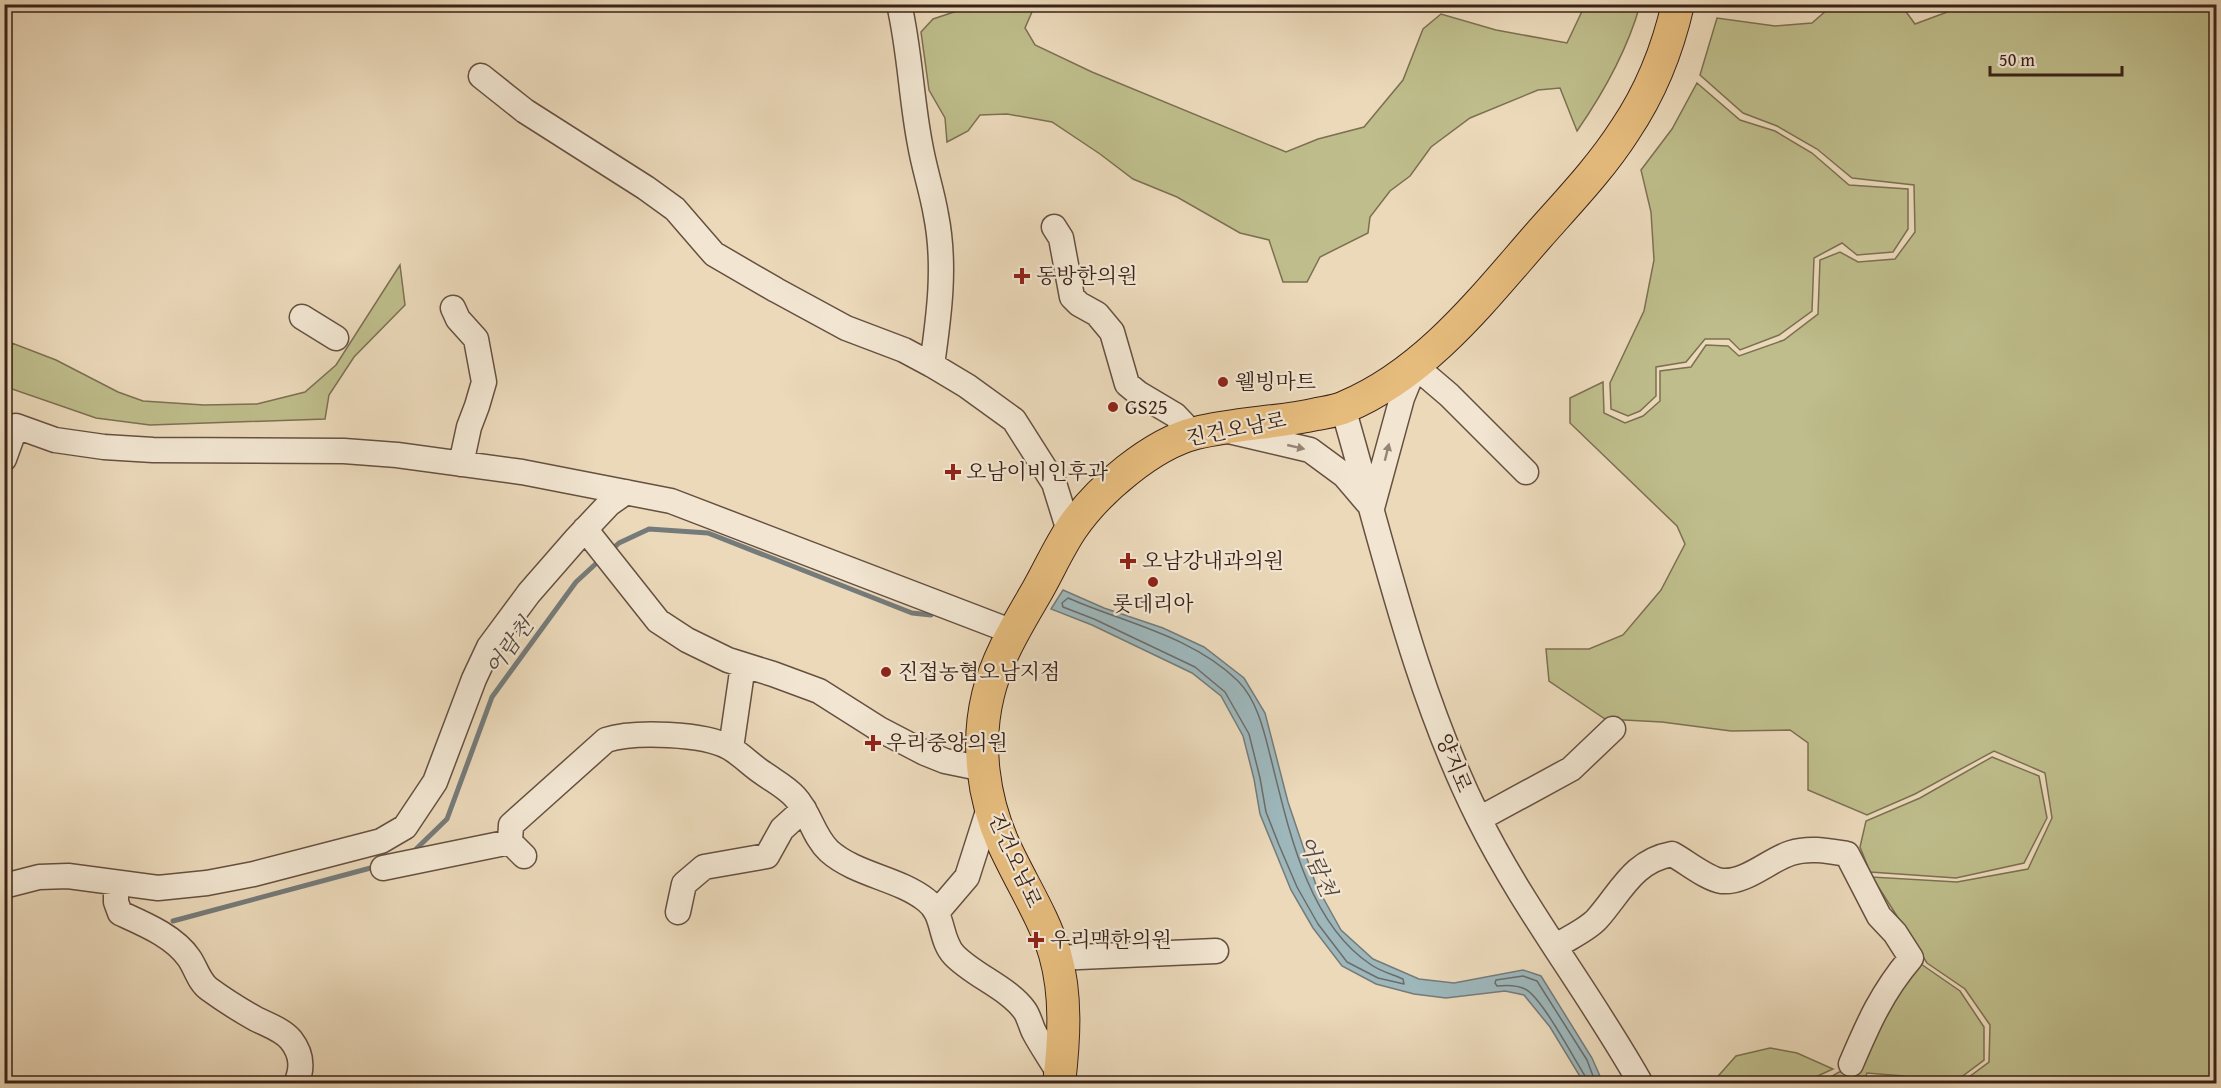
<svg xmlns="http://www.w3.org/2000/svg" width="2221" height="1088" viewBox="0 0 2221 1088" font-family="'Gentium Book Plus','Noto Serif KR',serif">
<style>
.green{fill:#bebd8b;stroke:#7c7052;stroke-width:1.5}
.water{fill:#9db7bb;stroke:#757b7a;stroke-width:1.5}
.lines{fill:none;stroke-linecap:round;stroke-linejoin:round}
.shore{stroke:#6c6c6a;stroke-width:1.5}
.stream{stroke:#757b7a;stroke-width:5}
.minor-casing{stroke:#665041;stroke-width:27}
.major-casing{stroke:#3a2219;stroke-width:34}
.minor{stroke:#f2e6d2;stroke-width:24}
.major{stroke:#e6bc7d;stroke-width:32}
.oneway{fill:#968476}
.poi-dot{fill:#8f2418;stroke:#f2e6d2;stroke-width:2}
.labels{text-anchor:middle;stroke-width:4.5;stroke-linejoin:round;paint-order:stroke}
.poi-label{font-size:21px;fill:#3a2219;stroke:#f2e6d2;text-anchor:start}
.street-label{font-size:21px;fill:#3a2219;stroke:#f2e6d2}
.water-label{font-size:22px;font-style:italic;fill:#534742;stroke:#f2e6d2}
</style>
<rect width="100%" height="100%" fill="#ebd9ba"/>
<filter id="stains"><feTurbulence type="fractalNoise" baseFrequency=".00333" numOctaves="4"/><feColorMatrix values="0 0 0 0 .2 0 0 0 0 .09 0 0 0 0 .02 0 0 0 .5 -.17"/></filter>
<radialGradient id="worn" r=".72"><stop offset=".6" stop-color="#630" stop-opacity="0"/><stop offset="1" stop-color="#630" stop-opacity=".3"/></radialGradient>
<path class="green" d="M969 5H1035L1025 28 1035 45 1092 72 1286 152 1318 139 1364 127 1403 80 1423 29 1441 14 1496 30 1567 43 1585 5H1640C1627 51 1604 92 1577 131L1560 88 1538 90 1470 118 1431 147 1410 176 1390 191 1370 217 1368 233 1320 257 1307 282H1283L1269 240 1240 233 1177 197 1133 179 1100 154 1052 122 1007 114 980 115 968 131 947 142 945 118 929 90 921 32 933 19 960 10Z
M1966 5H2216V1080L2187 1081 2183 1084 1961 1083 1989 1062 1990 1025 1965 989 1927 963 1872 877 1957 882 2028 869 2052 818 2045 773 1994 751 1915 794 1867 815 1808 790V743L1790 730 1731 731 1662 722 1605 719 1549 681 1546 649H1589L1623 635 1661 590 1685 544 1677 526 1570 423V398L1603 382 1604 413 1625 423 1643 416 1660 401V371L1691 367 1706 345 1728 346 1739 356 1784 340 1818 314 1820 260 1840 252 1858 262 1895 259 1915 232 1914 185 1852 178 1817 149 1777 126 1743 113 1700 75 1717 18 1775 26 1812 23 1828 9H1904L1915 24Z
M1697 83 1740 120 1775 131 1812 153 1849 185 1908 189V229L1893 252 1857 255 1842 243 1814 258 1812 311 1779 335 1740 350 1729 339H1705L1686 362 1656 367V396L1640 411 1628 416 1611 409 1610 383 1644 311 1654 260 1651 212 1641 170 1672 129Z
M400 265 405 305 354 357 329 395 325 419 150 425 96 418 12 389V343L56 360 118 392 143 401 204 405 257 404 305 392 336 365Z
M1992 757 2039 776 2047 818 2024 863 1956 878 1870 872 1860 847 1866 821 1920 798Z
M1921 964 1960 991 1984 1027V1060L1952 1084 1914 1083 1904 1076 1867 1073 1863 1083 1819 1084 1839 1072H1855L1900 983Z
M1770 1048 1797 1053 1833 1069 1809 1080 1810 1083H1712L1736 1056Z"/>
<path class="water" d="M1063 590 1104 608 1163 628 1204 647 1244 678 1265 713 1288 802 1316 885 1341 930 1373 959 1419 979 1454 983 1523 970 1541 976 1592 1058 1603 1083H1584L1550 1027 1524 995 1505 991 1446 998 1414 994 1376 984 1342 966 1313 928 1291 890 1260 814 1254 779 1243 736 1221 696 1192 673 1092 625 1051 609Z"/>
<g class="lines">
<path class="shore" d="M1068 598C1125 623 1192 636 1238 681 1257 700 1264 731 1270 755 1288 825 1306 921 1370 964 1379 971 1392 974 1403 979L1404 984 1378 978 1347 962 1318 924 1297 887 1279 845 1266 812 1260 778 1249 734 1225 692 1195 667 1094 619 1063 607 1062 603Z
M1588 1084 1587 1079C1575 1061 1542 997 1525 989 1517 985 1506 985 1497 986L1495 983 1496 980 1523 976 1537 981 1587 1060 1596 1084"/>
<path class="stream" d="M610 551 619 543 649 529 708 533 912 613 931 615
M411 854 447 819 492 697 576 582 601 559
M173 921 378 866"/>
<g class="minor-casing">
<path id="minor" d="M899 4C910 51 911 98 920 144 924 168 932 191 936 215 946 265 939 316 932 365
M481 76 525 111 646 188 675 209 714 254 776 290 846 328 904 350 932 365 967 386 1014 420 1054 483 1069 531
M1054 227 1061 238 1072 297 1079 304 1097 314 1112 332 1127 384 1138 393 1175 415 1193 434
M453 308 458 319 476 339 484 382 477 406 469 427 461 464
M302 317 336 338
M1343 408C1383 545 1414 688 1478 817 1524 910 1590 993 1641 1084
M1229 431 1310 450 1344 475 1367 502
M4 459 16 426 55 440 104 447 153 450 344 451 397 455 522 472 671 501 1013 632
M1372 508 1402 398 1415 366 1449 395 1526 472
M585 529 658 621 687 640 728 660 773 674 819 691 879 729 925 753 945 761 984 769
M731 748 743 665
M1479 819 1571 769 1613 729
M524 856 510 842 511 825 606 740C633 731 705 733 730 748 742 755 752 766 763 773 774 781 786 787 795 797 810 813 813 836 829 851 856 875 898 878 926 900 945 914 939 939 954 955 974 976 1009 988 1025 1011 1029 1017 1031 1026 1034 1032 1042 1047 1052 1061 1060 1075
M383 868 510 842
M116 883V902L120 913C144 924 174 936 189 958 196 968 199 982 209 989 224 1000 240 1010 256 1019 268 1025 283 1030 291 1040 302 1054 303 1068 296 1084
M4 886 39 877 68 876 158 888 207 883 254 874 381 841 405 827 435 782 474 679 489 647 529 593 577 538 609 504 626 492
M938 911 967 877 990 805
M678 912 684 884 704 867 767 856 782 829 804 809
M1555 947C1568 938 1587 930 1597 919 1621 892 1633 861 1672 854 1687 862 1707 879 1722 881 1746 883 1769 860 1791 853 1809 847 1829 851 1847 854L1879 916 1895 933 1911 958C1882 992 1868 1024 1851 1064
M1056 958 1216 951"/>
</g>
<g class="major-casing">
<path id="major" d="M1059 1084C1064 1041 1067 996 1055 954 1043 915 1020 881 1003 843 983 797 976 744 988 695 997 657 1018 624 1037 591 1049 570 1059 547 1072 528 1098 490 1152 444 1196 433 1236 423 1277 423 1317 414 1327 412 1337 411 1345 407 1426 373 1482 300 1538 236 1568 202 1600 169 1625 130 1650 93 1668 48 1678 4"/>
</g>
<use href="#minor" class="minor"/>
<use href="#major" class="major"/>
</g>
<defs><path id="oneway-solid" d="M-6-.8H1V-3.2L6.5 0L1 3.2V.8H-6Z" transform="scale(1.5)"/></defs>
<g class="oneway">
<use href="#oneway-solid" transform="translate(1296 447) rotate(13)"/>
<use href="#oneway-solid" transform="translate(1387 452) rotate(-76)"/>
</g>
<g class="poi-dot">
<path d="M1019 267h6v6h6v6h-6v6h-6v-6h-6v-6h6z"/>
<circle cx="1223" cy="382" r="6"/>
<circle cx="1113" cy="407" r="6"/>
<path d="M950 463h6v6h6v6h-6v6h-6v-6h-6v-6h6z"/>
<path d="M1125 552h6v6h6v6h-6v6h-6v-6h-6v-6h6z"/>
<circle cx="1153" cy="582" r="6"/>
<circle cx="886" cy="672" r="6"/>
<path d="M870 734h6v6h6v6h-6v6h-6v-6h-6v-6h6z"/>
<path d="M1033 931h6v6h6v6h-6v6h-6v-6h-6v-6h6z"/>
</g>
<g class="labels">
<g class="poi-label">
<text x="1036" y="283">동방한의원</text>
<text x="1235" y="389">웰빙마트</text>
<text x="1125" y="414">GS25</text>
<text x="966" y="479">오남이비인후과</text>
<text x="1142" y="568">오남강내과의원</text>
<text x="1153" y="611" text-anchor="middle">롯데리아</text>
<text x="898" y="679">진접농협오남지점</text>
<text x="886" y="750">우리중앙의원</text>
<text x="1050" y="947">우리맥한의원</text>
</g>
<g class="street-label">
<text transform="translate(1236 429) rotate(-11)" y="7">진건오남로</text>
<text transform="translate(1454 763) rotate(68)" y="7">양지로</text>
<text transform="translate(1015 860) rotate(66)" y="7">진건오남로</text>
</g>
<g class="water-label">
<text transform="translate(509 646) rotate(-54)" y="8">어람천</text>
<text transform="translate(1318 866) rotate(67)" y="8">어람천</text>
</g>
</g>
<rect width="2221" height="1088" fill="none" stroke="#ebd9ba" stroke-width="24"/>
<rect x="6" y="6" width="2209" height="1076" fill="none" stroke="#3a2219" stroke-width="3"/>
<rect x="12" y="12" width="2197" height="1064" fill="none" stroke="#3a2219" stroke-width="1.5"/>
<path d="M1990 66v9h132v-9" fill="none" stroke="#3a2219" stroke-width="3"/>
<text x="1999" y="66" font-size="18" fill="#3a2219" stroke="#f2e6d2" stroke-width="4.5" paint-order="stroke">50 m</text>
<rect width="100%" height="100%" filter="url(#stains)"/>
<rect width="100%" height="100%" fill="url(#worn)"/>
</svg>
